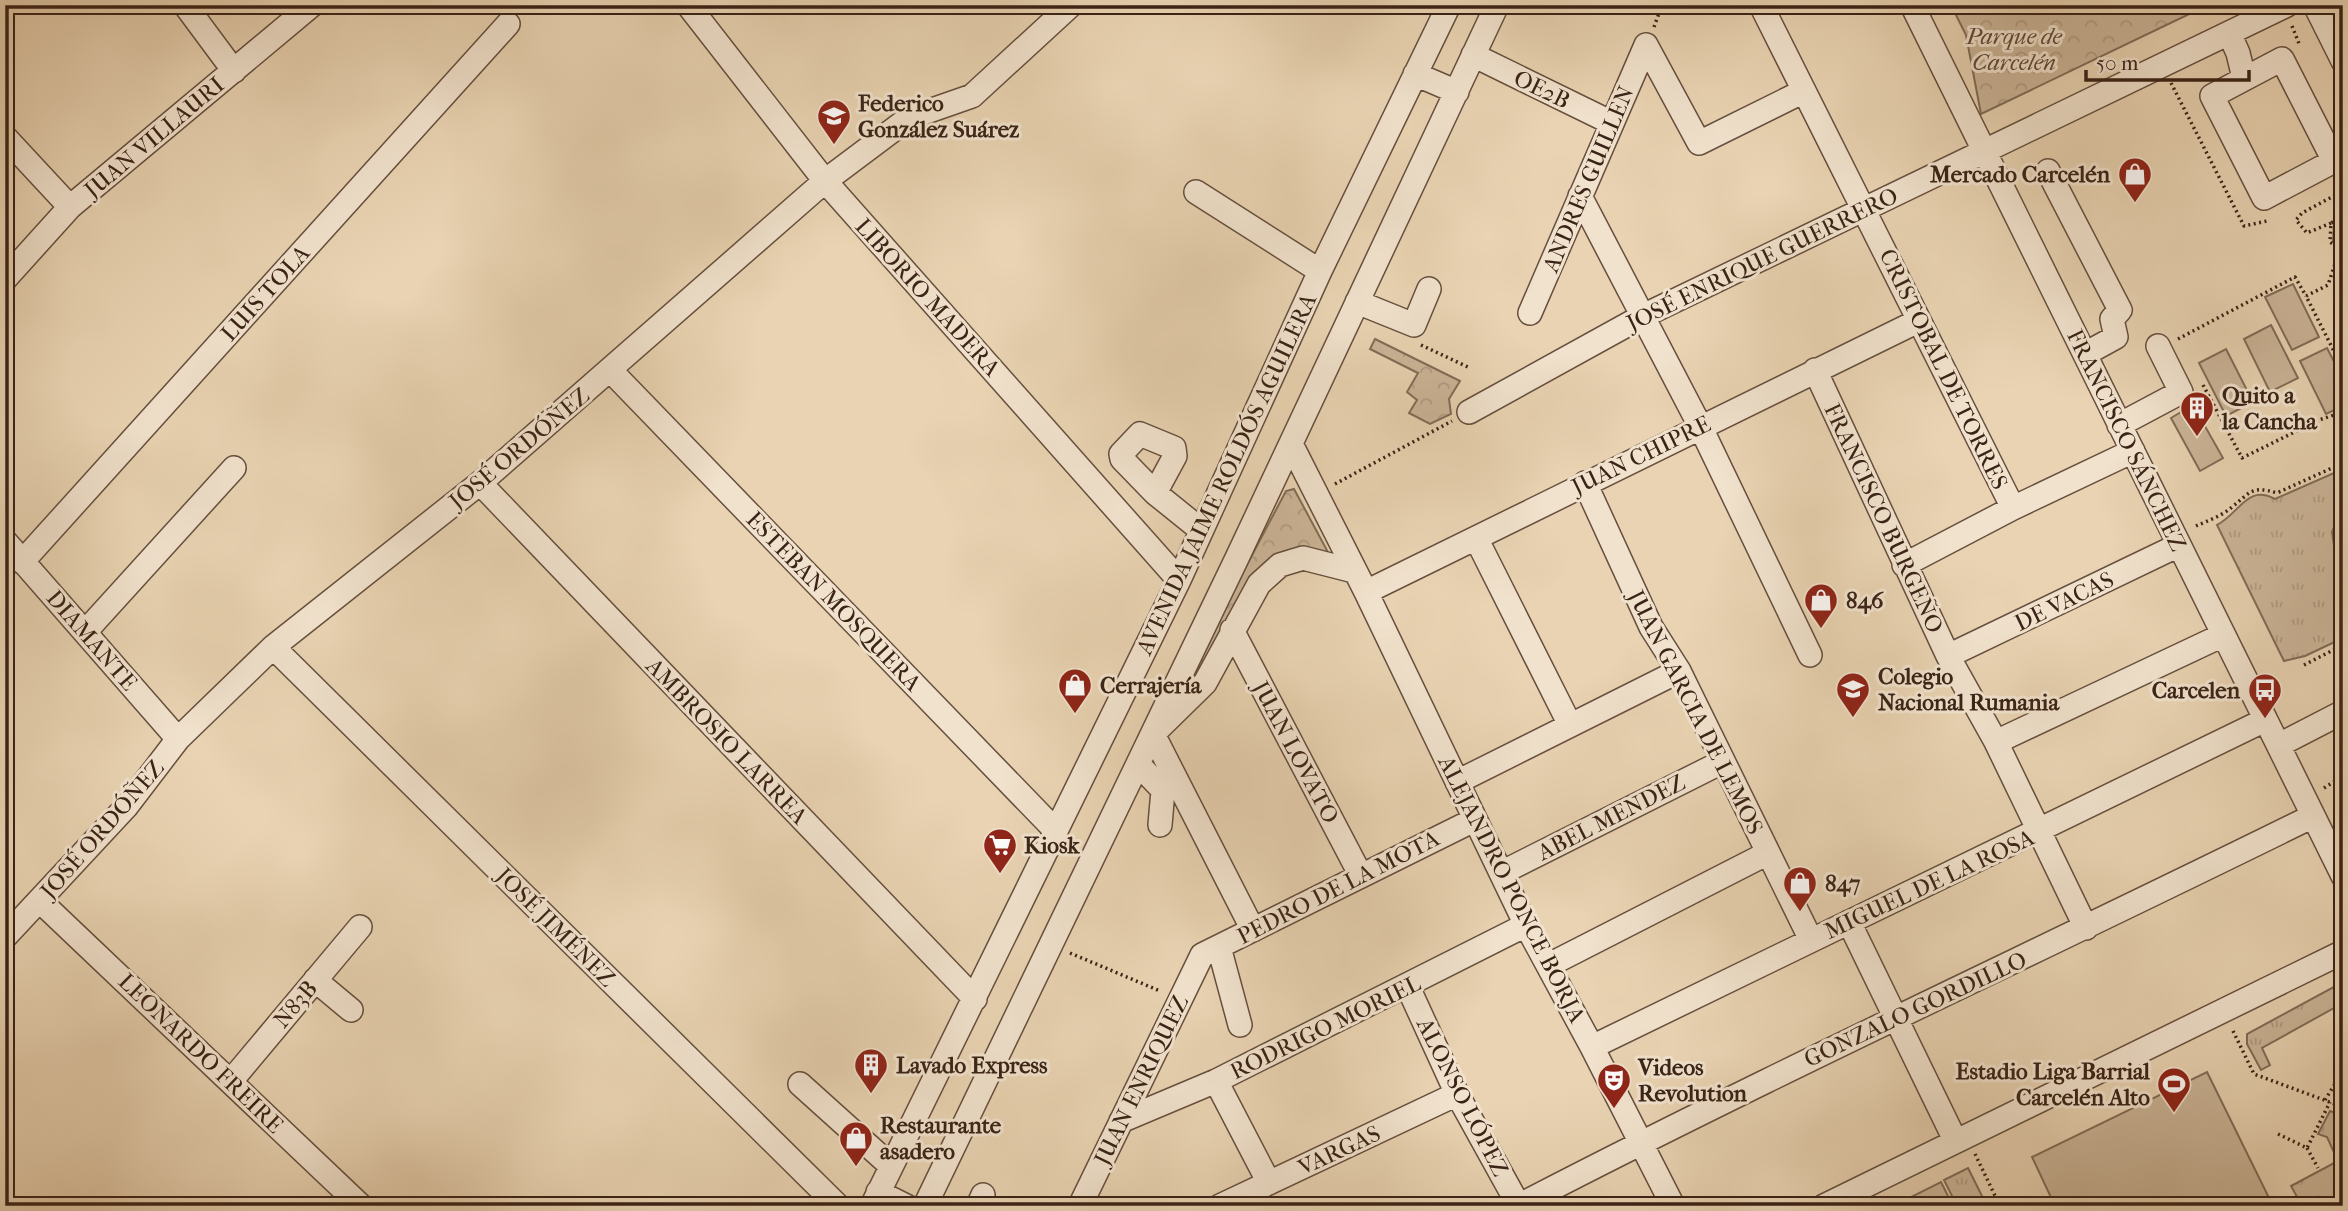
<svg xmlns="http://www.w3.org/2000/svg" width="2348" height="1211" viewBox="0 0 2348 1211" font-family="'IM FELL French Canon',serif">
<style>
.grass{fill:url(#grass-tufts);stroke:#826c58;stroke-width:2}
.park{fill:url(#park-crowns);stroke:#826c58;stroke-width:2}
.pitch{fill:#cbb598;stroke:#826c58;stroke-width:2}
.lines{fill:none;stroke-linecap:round;stroke-linejoin:round}
.minor-casing{stroke:#664f3e;stroke-width:26}
.path{stroke:#3a2317;stroke-width:3.5;stroke-dasharray:2 3.5;stroke-linecap:butt}
.minor{stroke:#f1e2cd;stroke-width:23}
.labels{text-anchor:middle;stroke-width:6;stroke-linejoin:round;paint-order:stroke}
.park-label{font-size:23px;font-style:italic;fill:#5e4837;stroke:#f1e2cd}
.street-label{font-size:23px;fill:#3a2317;stroke:#f1e2cd}
.poi-label{font-size:23px;font-weight:bold;fill:#3a2317;stroke:#f1e2cd;text-anchor:start}
</style>
<defs>
<pattern id="grass-tufts" width="24" height="20" patternUnits="userSpaceOnUse" patternTransform="scale(1.75)"><rect width="24" height="20" fill="#cbb598"/><path d="M3 7l-1-3M5 7V3M7 7l1-3M15 17l-1-3M17 17v-4M19 17l1-3" fill="none" stroke="#af9b82"/></pattern>
<pattern id="park-crowns" width="20" height="18" patternUnits="userSpaceOnUse" patternTransform="scale(1.75)"><rect width="20" height="18" fill="#cbb598"/><path d="M2 6a3 3 0 1 1 6 0M12 15a3 3 0 1 1 6 0" fill="none" stroke="#af9b82"/></pattern>
</defs>
<rect width="100%" height="100%" fill="#e9d3b2"/>
<filter id="stains"><feTurbulence type="fractalNoise" baseFrequency=".00286" numOctaves="4"/><feColorMatrix values="0 0 0 0 .2 0 0 0 0 .09 0 0 0 0 .02 0 0 0 .5 -.17"/></filter>
<radialGradient id="worn" r=".72"><stop offset=".6" stop-color="#630" stop-opacity="0"/><stop offset="1" stop-color="#630" stop-opacity=".3"/></radialGradient>
<path class="grass" d="M2343 220V247L2333 241 2334 225Z
M2343 469V507L2332 532 2336 559 2343 569V638L2305 656 2284 661 2217 525C2240 513 2247 484 2275 499Z
M2343 982V1003L2262 1048 2270 1065 2261 1070 2247 1044V1034Z
M2330 1111 2343 1116V1206H2302L2291 1186 2338 1161 2327 1137 2318 1134Z
M1968 1168 1987 1206H1957L1944 1180Z"/>
<path class="park" d="M1951 5H2208L1981 114 1966 35Z
M1375 339 1460 381 1449 399 1451 414 1430 424 1409 413 1417 400 1407 392 1418 373 1370 349Z
M1294 489 1329 554 1303 549 1207 662 1197 659 1286 491Z"/>
<path class="pitch" d="M2293 284 2319 337 2292 350 2265 297Z
M2271 325 2298 378 2270 392 2244 339Z
M2327 348 2343 379V406L2326 414 2300 361Z
M2226 349 2253 402 2226 416 2199 363Z
M2193 405 2223 458 2200 471 2171 418Z
M2207 1072 2273 1206H2055L2032 1157Z
M1941 1182 1953 1206H1895V1205Z"/>
<g class="lines">
<g class="minor-casing">
<path id="minor" d="M185 5 234 71
M688 5 825 181 1179 580
M1761 5 2013 508
M1912 5 2343 876
M2315 5 2343 61
M2229 33 2238 53 2244 78
M1646 45 1699 143 1804 91
M1473 55 1610 122
M2282 59 2334 161 2264 198 2212 96Z
M1415 74 1457 92
M5 137 70 207
M2048 171 2120 310 2112 319 2116 337 2085 354
M1196 192 1320 271
M1580 196 1700 426 1810 655
M5 279 70 207 312 5
M1357 302 1414 325 1429 289
M1530 313 1646 45
M1815 370 1948 656 1996 742 2086 928
M611 371 1056 831
M1469 412 1643 316 2287 5
M2119 425 2181 392 2158 346
M1291 444 1366 592 1526 925 1592 1047 1673 1206
M480 483 975 999
M1585 483 1651 627 1679 671 1811 940
M1155 493 1122 459 1121 454 1140 434 1174 448 1175 456 1155 493 1201 530
M1476 538 1570 725
M5 541 178 739
M22 562 508 24
M1904 565 2013 508 2133 451
M1366 592 1918 321
M1232 630 1360 874
M85 632 234 468
M273 647 838 1206
M1948 656 2179 545
M1996 742 2223 635
M2279 745 2343 712
M1138 764 1163 790 1160 825
M1457 782 1679 671
M1501 873 1722 762
M40 901 361 1206
M1849 922 1955 1140
M1253 930 1153 734 1205 683 1259 584 1280 565 1303 558 1354 571
M5 937 126 807 178 739 273 647 480 483 825 181 909 118 972 96 1071 5
M1219 947 1240 1025
M1549 965 1768 853
M315 980 351 1010
M1408 987 1457 1094 1519 1206
M1592 1047 2265 720
M231 1081 360 927
M1216 1081 1269 1183
M800 1084 891 1166
M1121 1121 1216 1081 1526 925
M878 1192 906 1206
M872 1206 1179 580 1320 271 1449 5
M925 1206 1237 558 1497 5
M978 1206 983 1195
M1080 1206 1202 955 1474 820
M1220 1206 1457 1094
M1518 1206C1780 1070 2048 947 2313 816
M1824 1206 2343 952"/>
</g>
<path class="path" d="M2292 26 2300 46
M1654 27 1662 5
M2171 83 2244 226 2267 221
M2343 217 2331 223 2330 242 2343 251
M2331 223 2307 233 2296 220 2302 213 2343 191
M2340 249 2328 285 2306 296 2343 369
M2178 339 2295 277 2306 296
M1421 345 1470 368
M2203 385 2242 458 2319 420 2343 412
M1335 484 1452 421
M2196 526C2207 521 2222 516 2232 507 2250 493 2251 485 2277 493L2343 463
M2343 529V548
M2304 665 2343 645
M2324 788 2343 776
M1070 953 1160 991
M2233 1031 2254 1074 2343 1107
M2325 1100 2343 1071
M2278 1134 2307 1148 2330 1102
M2307 1148 2318 1168
M1975 1154 2000 1206"/>
<use href="#minor" class="minor"/>
</g>
<defs>
<g id="school-pin" transform="scale(1.75)"><path d="M0 17L-7.5 6A9.5 9.5 0 1 1 7.5 6Z" fill="#8f2418" stroke="#f1e2cd"/><path d="M0-5L7-2L0 1L-7-2ZM-4 1L0 2.5L4 1V4Q0 6-4 4Z" fill="#fff"/></g>
<g id="shop-pin" transform="scale(1.75)"><path d="M0 17L-7.5 6A9.5 9.5 0 1 1 7.5 6Z" fill="#8f2418" stroke="#f1e2cd"/><path d="M-5-2.5h2.3a2.7 3.5 0 0 1 5.4 0H5L5.5 6h-11ZM-1.5-2.5h3a1.5 2.3 0 0 0-3 0Z" fill="#fff"/></g>
<g id="building-pin" transform="scale(1.75)"><path d="M0 17L-7.5 6A9.5 9.5 0 1 1 7.5 6Z" fill="#8f2418" stroke="#f1e2cd"/><path d="M-4-6H4V6H1V3H-1V6H-4ZM-2.5-4.3h1.7v1.8h-1.7ZM.8-4.3h1.7v1.8H.8ZM-2.5-1h1.7V.8h-1.7ZM.8-1h1.7V.8H.8Z" fill="#fff"/></g>
<g id="university-pin" transform="scale(1.75)"><path d="M0 17L-7.5 6A9.5 9.5 0 1 1 7.5 6Z" fill="#8f2418" stroke="#f1e2cd"/><path d="M0-5L7-2L0 1L-7-2ZM-4 1L0 2.5L4 1V4Q0 6-4 4Z" fill="#fff"/></g>
<g id="bus-pin" transform="scale(1.75)"><path d="M0 17L-7.5 6A9.5 9.5 0 1 1 7.5 6Z" fill="#8f2418" stroke="#f1e2cd"/><path d="M-5-6H5V4H4V6H2V4H-2V6H-4V4H-5ZM-3.5-4V0h7V-4ZM-3.5 1.2v1.5H-2V1.2ZM2 1.2v1.5H3.5V1.2Z" fill="#fff"/></g>
<g id="supermarket-pin" transform="scale(1.75)"><path d="M0 17L-7.5 6A9.5 9.5 0 1 1 7.5 6Z" fill="#8f2418" stroke="#f1e2cd"/><path d="M-6-5.5h2.5l.6 2H6L4.5 2H-2.5L-4.4-4H-6ZM-1.5 3.2a1.3 1.3 0 1 0 .1 0ZM3 3.2a1.3 1.3 0 1 0 .1 0Z" fill="#fff"/></g>
<g id="theatre-pin" transform="scale(1.75)"><path d="M0 17L-7.5 6A9.5 9.5 0 1 1 7.5 6Z" fill="#8f2418" stroke="#f1e2cd"/><path d="M-5-5.5Q0-4 5-5.5V0Q5 5 0 6Q-5 5-5 0ZM-3.3-2.5H-1v1.5H-3.3ZM1-2.5H3.3v1.5H1ZM-2.8 1Q0 5.5 2.8 1Z" fill="#fff"/></g>
<g id="stadium-pin" transform="scale(1.75)"><path d="M0 17L-7.5 6A9.5 9.5 0 1 1 7.5 6Z" fill="#8f2418" stroke="#f1e2cd"/><path d="M0-5a6.5 5 0 1 0 0 10a6.5 5 0 1 0 0-10ZM-3.5-1.8h7v3.6h-7Z" fill="#fff"/></g>
</defs>
<g fill-rule="evenodd">
<use href="#school-pin" x="834" y="116"/>
<use href="#shop-pin" x="2135" y="174"/>
<use href="#building-pin" x="2197" y="408"/>
<use href="#shop-pin" x="1821" y="600"/>
<use href="#shop-pin" x="1075" y="685"/>
<use href="#university-pin" x="1853" y="689"/>
<use href="#bus-pin" x="2265" y="690"/>
<use href="#supermarket-pin" x="1000" y="845"/>
<use href="#shop-pin" x="1800" y="883"/>
<use href="#building-pin" x="871" y="1065"/>
<use href="#theatre-pin" x="1614" y="1080"/>
<use href="#stadium-pin" x="2174" y="1084"/>
<use href="#shop-pin" x="856" y="1138"/>
</g>
<g class="labels">
<g class="park-label">
<text x="2014" y="44">Parque de<tspan x="2014" dy="26">Carcelén</tspan></text>
</g>
<g class="street-label">
<text transform="translate(1542 89) rotate(26)" y="8">OE2B</text>
<text transform="translate(154 137) rotate(-40)" y="8">JUAN VILLAURI</text>
<text transform="translate(1588 179) rotate(-67)" y="8">ANDRES GUILLEN</text>
<text transform="translate(1762 259) rotate(-26)" y="8">JOSÉ ENRIQUE GUERRERO</text>
<text transform="translate(265 293) rotate(-48)" y="8">LUIS TOLA</text>
<text transform="translate(928 297) rotate(48)" y="8">LIBORIO MADERA</text>
<text transform="translate(1944 369) rotate(64)" y="8">CRISTOBAL DE TORRES</text>
<text transform="translate(2127 440) rotate(64)" y="8">FRANCISCO SÁNCHEZ</text>
<text transform="translate(519 448) rotate(-40)" y="8">JOSÉ ORDÓÑEZ</text>
<text transform="translate(1641 455) rotate(-26)" y="8">JUAN CHIPRE</text>
<text transform="translate(1226 474) rotate(-65)" y="8">AVENIDA JAIME ROLDÓS AGUILERA</text>
<text transform="translate(1884 518) rotate(65)" y="8">FRANCISCO BURGEÑO</text>
<text transform="translate(834 601) rotate(46)" y="8">ESTEBAN MOSQUERA</text>
<text transform="translate(2064 601) rotate(-26)" y="8">DE VACAS</text>
<text transform="translate(92 640) rotate(49)" y="8">DIAMANTE</text>
<text transform="translate(1696 712) rotate(63)" y="8">JUAN GARCIA DE LEMOS</text>
<text transform="translate(727 741) rotate(46)" y="8">AMBROSIO LARREA</text>
<text transform="translate(1296 752) rotate(62)" y="8">JUAN LOVATO</text>
<text transform="translate(1611 817) rotate(-27)" y="8">ABEL MENDEZ</text>
<text transform="translate(102 829) rotate(-49)" y="8">JOSÉ ORDÓÑEZ</text>
<text transform="translate(1929 884) rotate(-25)" y="8">MIGUEL DE LA ROSA</text>
<text transform="translate(1338 887) rotate(-27)" y="8">PEDRO DE LA MOTA</text>
<text transform="translate(1512 889) rotate(63)" y="8">ALEJANDRO PONCE BORJA</text>
<text transform="translate(556 927) rotate(45)" y="8">JOSÉ JIMÉNEZ</text>
<text transform="translate(295 1004) rotate(-50)" y="8">N83B</text>
<text transform="translate(1915 1009) rotate(-25)" y="8">GONZALO GORDILLO</text>
<text transform="translate(1325 1027) rotate(-26)" y="8">RODRIGO MORIEL</text>
<text transform="translate(201 1053) rotate(44)" y="8">LEONARDO FREIRE</text>
<text transform="translate(1141 1080) rotate(-64)" y="8">JUAN ENRIQUEZ</text>
<text transform="translate(1463 1097) rotate(63)" y="8">ALONSO LÓPEZ</text>
<text transform="translate(1339 1150) rotate(-25)" y="8">VARGAS</text>
</g>
<g class="poi-label">
<text x="858" y="111">Federico<tspan x="858" dy="26">González Suárez</tspan></text>
<text x="2110" y="182" text-anchor="end">Mercado Carcelén</text>
<text x="2222" y="403">Quito a<tspan x="2222" dy="26">la Cancha</tspan></text>
<text x="1846" y="608">846</text>
<text x="1878" y="684">Colegio<tspan x="1878" dy="26">Nacional Rumania</tspan></text>
<text x="1100" y="693">Cerrajería</text>
<text x="2240" y="698" text-anchor="end">Carcelen</text>
<text x="1024" y="853">Kiosk</text>
<text x="1825" y="891">847</text>
<text x="896" y="1073">Lavado Express</text>
<text x="1638" y="1075">Videos<tspan x="1638" dy="26">Revolution</tspan></text>
<text x="2150" y="1079" text-anchor="end">Estadio Liga Barrial<tspan x="2150" dy="26">Carcelén Alto</tspan></text>
<text x="880" y="1133">Restaurante<tspan x="880" dy="26">asadero</tspan></text>
</g>
</g>
<rect width="2348" height="1211" fill="none" stroke="#e9d3b2" stroke-width="28"/>
<rect x="7" y="7" width="2334" height="1197" fill="none" stroke="#3a2317" stroke-width="3.5"/>
<rect x="14" y="14" width="2320" height="1183" fill="none" stroke="#3a2317" stroke-width="2"/>
<path d="M2086 70v10h163v-10" fill="none" stroke="#3a2317" stroke-width="3.5"/>
<text x="2096" y="70" font-size="21" fill="#3a2317" stroke="#f1e2cd" stroke-width="5" paint-order="stroke">50 m</text>
<rect width="100%" height="100%" filter="url(#stains)"/>
<rect width="100%" height="100%" fill="url(#worn)"/>
</svg>
